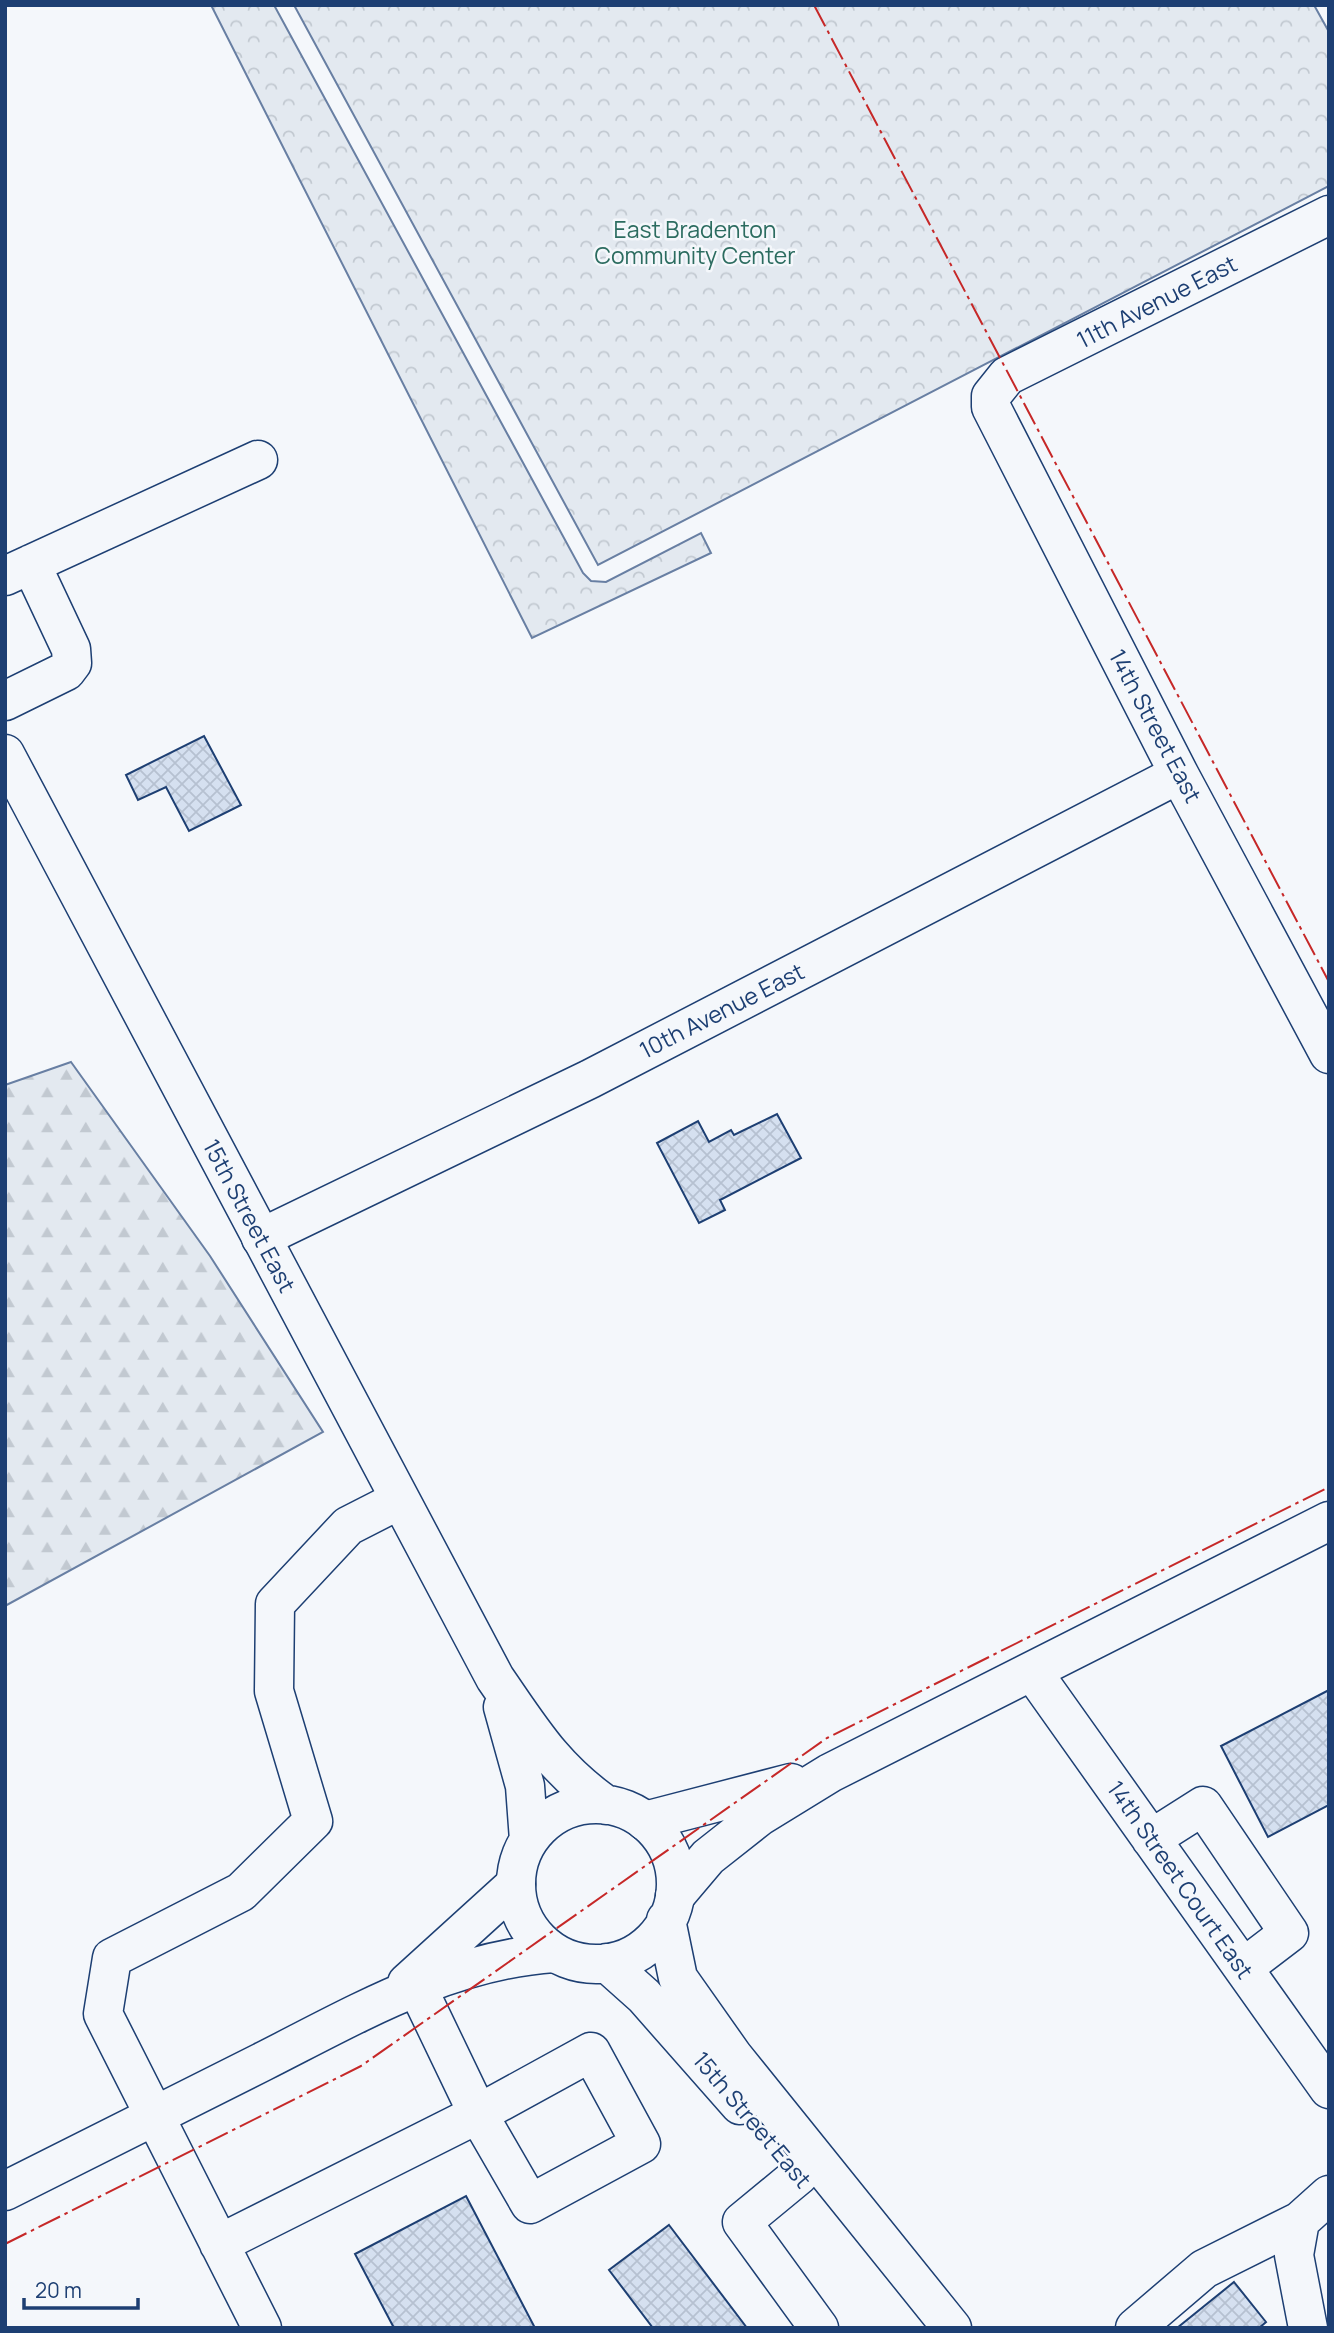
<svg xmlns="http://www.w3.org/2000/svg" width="1334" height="2333" viewBox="0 0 1334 2333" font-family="Manrope,sans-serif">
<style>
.forest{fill:url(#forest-firs);stroke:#687fa3;stroke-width:2}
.park{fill:url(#park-crowns);stroke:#687fa3;stroke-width:2}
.building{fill:url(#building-cross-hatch);stroke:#1d3f73;stroke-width:2}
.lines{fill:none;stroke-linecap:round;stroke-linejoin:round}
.minor-casing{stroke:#1d3f73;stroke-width:41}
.major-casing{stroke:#1d3f73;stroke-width:41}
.minor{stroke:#f4f7fb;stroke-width:38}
.major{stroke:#f4f7fb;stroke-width:38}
.power{stroke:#c62828;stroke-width:2;stroke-dasharray:24 5 3.5 5;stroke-linecap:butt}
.labels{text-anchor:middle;stroke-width:5;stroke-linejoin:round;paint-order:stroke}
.park-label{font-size:23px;fill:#2c6c60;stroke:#f4f7fb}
.street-label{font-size:23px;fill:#1d3f73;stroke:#f4f7fb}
</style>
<defs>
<pattern id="forest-firs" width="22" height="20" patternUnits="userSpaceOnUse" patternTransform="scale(1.75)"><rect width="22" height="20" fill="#e3e9f0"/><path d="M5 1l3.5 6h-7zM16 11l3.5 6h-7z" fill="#c2c9d1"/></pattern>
<pattern id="park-crowns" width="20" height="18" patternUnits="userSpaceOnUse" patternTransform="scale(1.75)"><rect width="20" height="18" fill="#e3e9f0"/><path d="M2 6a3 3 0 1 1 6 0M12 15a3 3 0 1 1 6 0" fill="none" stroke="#c2c9d1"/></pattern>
<pattern id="building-cross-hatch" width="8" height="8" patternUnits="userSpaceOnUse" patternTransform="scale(1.75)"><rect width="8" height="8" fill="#d5e0f0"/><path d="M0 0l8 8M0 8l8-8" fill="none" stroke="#b6c1d1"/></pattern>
</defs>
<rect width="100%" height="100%" fill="#f4f7fb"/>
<path class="forest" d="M71 1062 210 1256 323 1432 5 1606V1085Z"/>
<path class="park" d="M211 5H274L583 573 591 581 606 582 701 533 711 553 532 638Z
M294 5H1314L1329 32V186L598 565Z"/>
<path class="building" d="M204 736 241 805 189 831 166 787 138 800 126 775Z
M777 1114 801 1158 720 1200 725 1210 699 1223 657 1143 698 1121 709 1142 731 1130 734 1135Z
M1329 1690V1805L1268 1837 1221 1746Z
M466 2196 535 2328H394L355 2254Z
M669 2225 747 2328H653L609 2270Z
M1234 2282 1266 2322 1259 2328H1177Z"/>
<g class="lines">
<g class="minor-casing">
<path id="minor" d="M1329 215 1007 376 991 396V407L1179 774 1329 1054
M5 576 258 460
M5 701 66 671 72 663 71 649 31 564
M261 1238 590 1079 1179 774
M1032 1671 1329 2089
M645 1821 791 1783
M1151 1839 1203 1806 1289 1933 1243 1968
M675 1896 708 1857 760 1816 830 1773 1329 1521
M407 1983 516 1884
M591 2052 641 2144 530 2204 478 2114Z
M799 2175 742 2222 819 2328
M5 2191C91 2148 177 2105 262 2062 355 2015 448 1960 554 1953
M219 2244 478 2114 417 1987
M262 2328 103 2014 112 1958 241 1892 313 1821 274 1691 275 1604 348 1526 399 1500
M1135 2328 1204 2269 1300 2221
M1308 2328 1294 2255 1300 2221 1329 2195"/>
</g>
<g class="major-casing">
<path id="major" d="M5 754 495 1678C531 1730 553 1768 606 1805
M503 1707 525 1786 529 1840
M516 1884a80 80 0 1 1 160 0a80 80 0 1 1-160 0Z
M666 1920 678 1978 733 2056 952 2328
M607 1963 644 1996 740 2105"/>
</g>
<use href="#minor" class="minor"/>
<use href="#major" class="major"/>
<path class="power" d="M814 5 1329 982
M5 2244 361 2066 827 1738 1329 1487"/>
</g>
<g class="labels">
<g class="park-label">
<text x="695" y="238">East Bradenton<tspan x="695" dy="26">Community Center</tspan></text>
</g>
<g class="street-label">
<text transform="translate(1157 302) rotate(-27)" y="8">11th Avenue East</text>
<text transform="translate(1155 726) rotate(62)" y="8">14th Street East</text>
<text transform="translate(722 1011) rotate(-27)" y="8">10th Avenue East</text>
<text transform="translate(249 1216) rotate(62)" y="8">15th Street East</text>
<text transform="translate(1180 1880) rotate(55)" y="8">14th Street Court East</text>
<text transform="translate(752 2120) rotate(50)" y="8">15th Street East</text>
</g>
</g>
<rect width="1334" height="2333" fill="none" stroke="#1d3f73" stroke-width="14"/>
<path d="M24 2298v10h114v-10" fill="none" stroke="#1d3f73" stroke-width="3.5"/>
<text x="35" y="2298" font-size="21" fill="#1d3f73" stroke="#f4f7fb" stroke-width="5" paint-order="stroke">20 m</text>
</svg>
